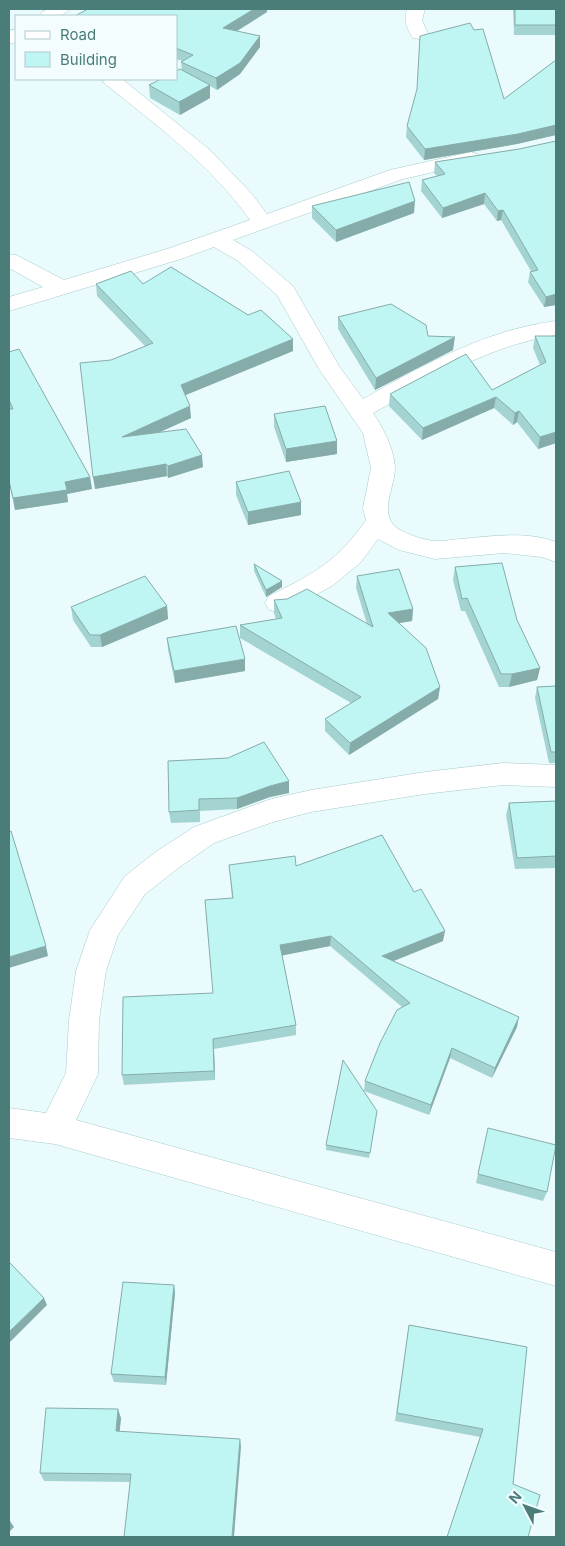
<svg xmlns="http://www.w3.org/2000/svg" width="565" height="1546" viewBox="0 0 565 1546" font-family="Inter,sans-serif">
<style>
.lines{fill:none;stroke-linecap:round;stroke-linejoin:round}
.minor-casing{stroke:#a6cbca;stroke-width:1}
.minor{fill:#fff;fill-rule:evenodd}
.wall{fill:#a4d4d1}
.shaded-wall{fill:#86acaa}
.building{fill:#bff6f3;stroke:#86acaa}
</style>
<rect width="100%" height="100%" fill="#eafbfe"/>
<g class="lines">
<g class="minor-casing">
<path id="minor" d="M48 9H70L61 16H39L42 12Z
M407 9H425L422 20 428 34 425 38 419 39 413 38C406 28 404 20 407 9Z
M16 29V42L9 44V31Z
M102 79H122L210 150 251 193 267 214 390 170 471 152 478 154 481 158 478 162 403 179 233 240 252 251 293 286 339 366 363 399C424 365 485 330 556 321V335C488 346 433 380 373 413 383 427 395 451 395 469 394 490 376 518 402 531 412 536 424 540 435 541 444 542 453 539 462 539 492 536 527 531 556 542V562L542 557 504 553 435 559 399 550 378 539 360 563 332 586 287 610 278 612 269 610 265 603 269 596C313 574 337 562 366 520L363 508 371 468 363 433 319 369 277 295 238 261 214 247 181 259 9 311V297L43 287 9 268V254L16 255 64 280 167 249 250 220C211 165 156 125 104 83Z
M503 763 556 765V787L503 785 425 794 311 812 273 822 214 843 177 869 145 894 118 935 106 971 99 1020 98 1074 76 1120 556 1252V1286L55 1144 9 1138V1108L46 1113 66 1073 69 1020 76 971 90 930 125 876 157 851 194 827 271 799 311 790 425 772Z"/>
</g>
<use href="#minor" class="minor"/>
</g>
<path class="wall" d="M267 9V12L237 31 260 36V47L240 74 217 90 210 86V98L180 115 150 98 149 85 182 70 181 62 183 61 176 59V16Z
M513 9H556V35H514Z
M556 60V136V135L517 144 424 160 406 137 407 126 504 99Z
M519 149 556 305 544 307 528 282 530 272 531 271 501 220 497 221 484 204 442 218 421 191 422 180 437 176 434 173 435 162Z
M312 206 414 213 336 242 312 218Z
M96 284H143L248 315 293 339V351L185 395 191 418 159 432 203 467 168 478 167 476 95 489 111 360 145 346 97 296Z
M338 317 428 336 453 350 375 390 338 329Z
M535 336H556V443L538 449 517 422 513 425 494 408 422 440 389 406 390 394 492 390 540 365 533 348Z
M9 352 90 477 92 489 67 494 68 502 15 510 9 483V409H10L9 408Z
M274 414 337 454 286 462 274 427Z
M236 482 301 515 248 525 236 495Z
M254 564 282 587 266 597 254 571Z
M455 567 517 620 540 668 537 680 509 687H499L465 611H461L453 580Z
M357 576 413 609 412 621 399 623 440 687 438 699 349 755 325 731V719L351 703 240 638V625L276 619 274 613V600L367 624 356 588Z
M167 606 168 619 102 647H91L73 620 71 607Z
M167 638 245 671 175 683 168 650Z
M556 686V763H549L535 698 537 687Z
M168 761 289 793 270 797 237 809 200 811V822L171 823 169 812Z
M556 801V868L515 869 506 815 509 803Z
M229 865 296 866 414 892 443 941 394 961 517 1027 492 1078 450 1058 429 1115 364 1091 365 1081 402 1007 330 946 282 955 296 1025V1035L214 1049 215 1080 124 1085 122 1075 213 993 232 898Z
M376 1116 369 1158 326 1150V1145Z
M486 1137 547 1192 543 1201 476 1183Z
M174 1285 175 1293 166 1385 114 1382 111 1374Z
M409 1325 527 1347 513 1484 528 1537H447L480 1437 395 1421Z
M121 1418 119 1431 241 1447 130 1482 44 1481 40 1473Z"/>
<path class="shaded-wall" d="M254 9H267V12L224 39 223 28Z
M260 36V47L240 74 217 90 216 78Z
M210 85V98L180 115 179 102Z
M556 125V135L517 144 424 160 425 149Z
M485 193 484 204 442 218 443 208Z
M415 201 414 213 336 242V230Z
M503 210 501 220 497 221 498 211Z
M556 294V305L544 307 546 297Z
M455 337 453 350 375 390 376 378Z
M293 339V351L181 397V385Z
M496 397 494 408 422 440 423 428Z
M190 406 191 418 123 449 122 437Z
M519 411 517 422 513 425 515 413Z
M556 432V443L538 449 540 437Z
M337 441V454L286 462V449Z
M202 455 203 467 168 478V466Z
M166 464 167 476 95 489 93 477Z
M90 477 92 489 67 494 68 502 15 510 13 498 65 482Z
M301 502V515L248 525V512Z
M282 581V587L266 597V590Z
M167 606 168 619 102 647 100 635Z
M413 609 412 621 387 625 388 613Z
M245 659V671L175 683 174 671Z
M540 668 537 680 509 687 512 674Z
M440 687 438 699 349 755 350 743Z
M289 781V793L270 797 237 809V798L270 786Z
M445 931 443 941 381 966 382 956Z
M331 936 330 946 280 956V945Z
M46 946 48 956 9 968V957Z
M519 1017 517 1027 492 1078 495 1068Z
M213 1039 214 1049 215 1080 214 1071Z
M452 1048 450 1058 429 1115 431 1105Z
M174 1285 175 1293 166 1385 165 1377Z
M44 1298 47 1305 9 1343V1332Z
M118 1409 121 1418 119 1439 116 1431Z
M240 1439 241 1447 234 1537H232Z
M10 1521 14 1527 9 1532V1523Z"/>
<path class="building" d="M88 9H254L223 28 260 36 240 63 216 78 181 62 193 55 176 48V16H75Z
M515 9H556V25H515Z
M470 23 474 30 483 29 504 99 556 60V125L518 134 425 149 407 126 417 89 420 36Z
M180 69 210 85 179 102 149 85 161 79H176V71Z
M556 141V294L546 297 530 272 538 270 503 210 498 211 485 193 443 208 422 180 445 174 435 162 519 149Z
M409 182 415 201 336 230 312 206Z
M171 267 248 315 261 310 293 339 181 385 190 406 122 437 186 429 202 455 168 466 166 464 93 477 80 363 111 360 153 343 96 284 131 271 143 284Z
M391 304 426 325 428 336 455 337 376 378 338 317Z
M535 336H556V432L540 437 519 411 515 413 496 397 423 428 390 394 466 354 492 390 546 362Z
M19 349 90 477 65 482 67 490 13 498 9 481V409H13L9 400V352Z
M325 406 337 441 286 449 274 414Z
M289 471 301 502 248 512 236 482Z
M502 563 517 620 540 668 512 674H501L467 598 462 599 455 567Z
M254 564 282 581 266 590Z
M399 569 413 609 388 613 426 648 440 687 350 743 325 719 361 697 240 625 282 618 274 600 287 599 307 589 373 627 357 576Z
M145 576 167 606 100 635H90L71 607Z
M236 626 245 659 174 671 167 638Z
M556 686V752H551L537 687Z
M264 742 289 781 270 786 237 798 199 799V810L169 812 168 761 228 758Z
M556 801V856L517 858 509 803Z
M11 831 46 946 9 957V832Z
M382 835 414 892 421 889 445 931 382 956 519 1017 495 1068 452 1048 431 1105 365 1081 380 1043 397 1010 410 1003 331 936 280 945 296 1025 213 1039 214 1071 122 1075 123 997 213 993 205 900 233 898 229 865 295 856 296 866Z
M343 1060 377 1111 370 1153 326 1145Z
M488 1128 556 1145 547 1192 478 1174Z
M9 1262 44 1298 9 1332Z
M123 1282 174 1285 165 1377 111 1374Z
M409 1325 527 1347 513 1484 540 1495 528 1537H447L483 1429 397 1413Z
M46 1408 118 1409 116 1431 240 1439 232 1537H124L131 1474 40 1473Z"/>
<rect width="565" height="1546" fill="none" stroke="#4a7d78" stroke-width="20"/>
<rect x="15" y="15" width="162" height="65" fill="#f3fdff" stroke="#afcac9"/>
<rect x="25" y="31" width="25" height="8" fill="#ffffff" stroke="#afcac9"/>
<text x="60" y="40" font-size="15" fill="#4a7d78">Road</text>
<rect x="25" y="52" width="25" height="15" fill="#bff6f3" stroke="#afcac9"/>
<text x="60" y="65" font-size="15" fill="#4a7d78">Building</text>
<g transform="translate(525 1506) rotate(311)" stroke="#f3fdff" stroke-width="4" paint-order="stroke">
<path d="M0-4L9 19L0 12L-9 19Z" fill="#4a7d78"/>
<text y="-8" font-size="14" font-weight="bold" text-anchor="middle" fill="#4a7d78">N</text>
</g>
</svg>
